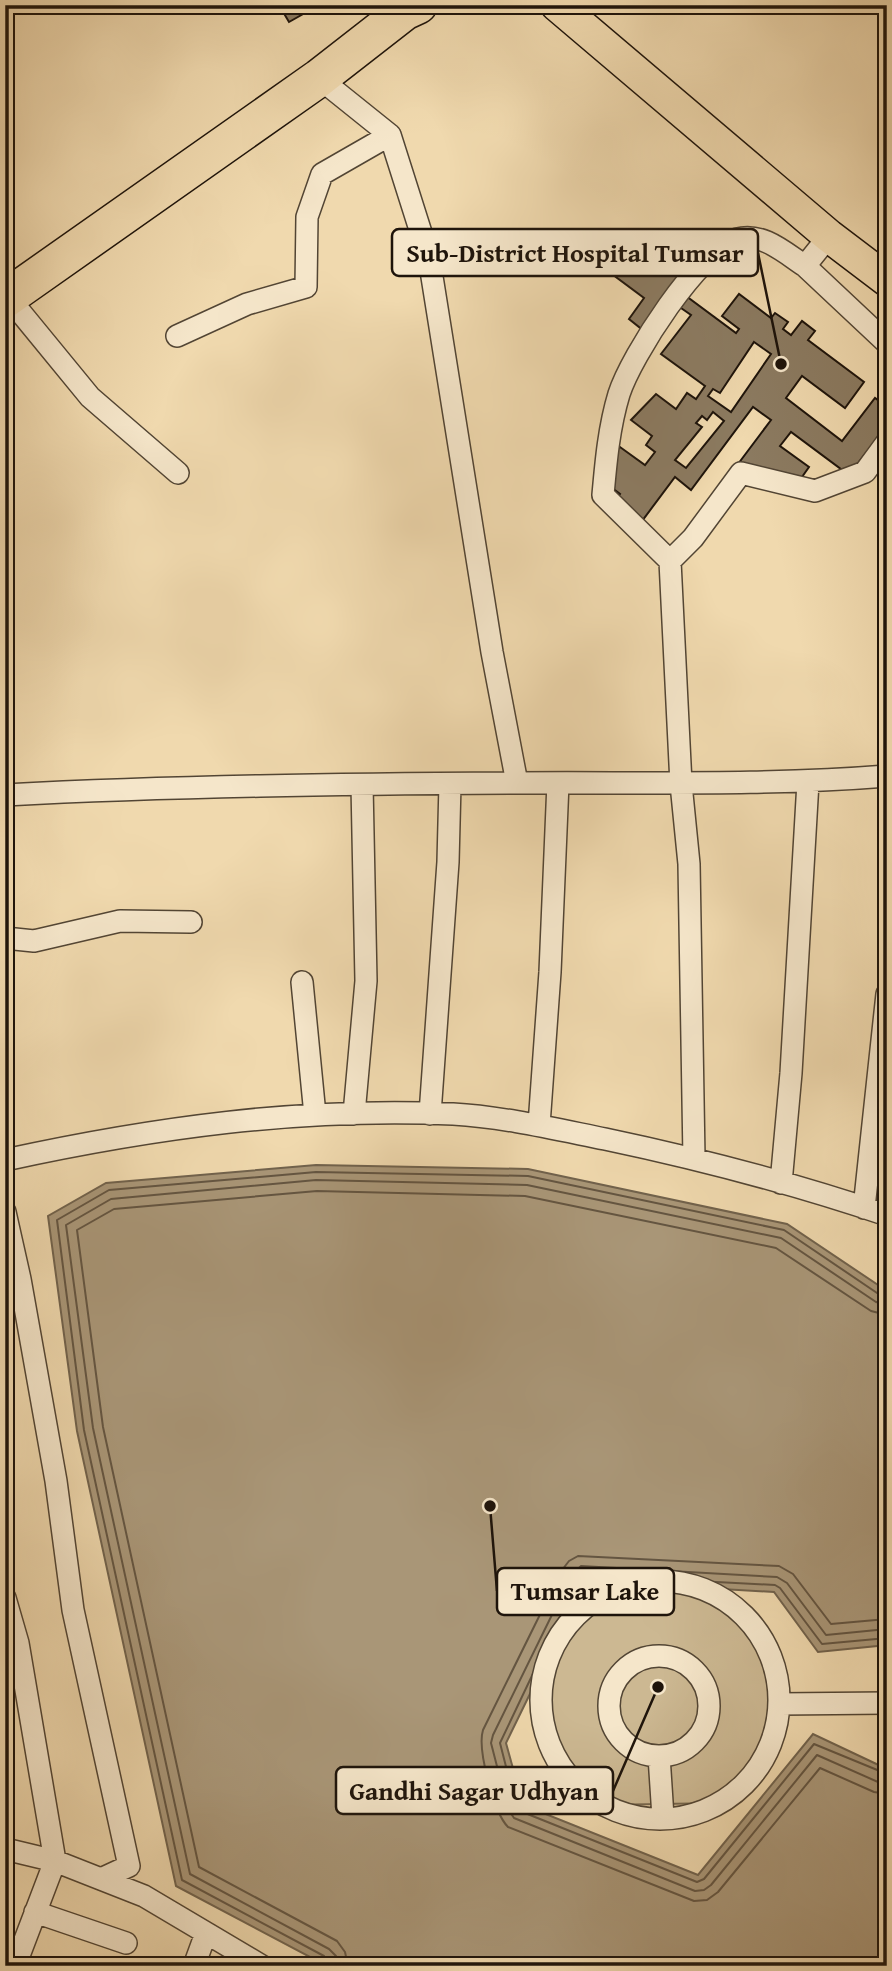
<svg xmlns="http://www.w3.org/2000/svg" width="892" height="1971" viewBox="0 0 892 1971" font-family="'Gentium Book Plus',serif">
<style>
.green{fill:#ccb892;stroke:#75664e;stroke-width:2}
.water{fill:#a99677;stroke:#71624c;stroke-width:2}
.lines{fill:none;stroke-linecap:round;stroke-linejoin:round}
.shore{stroke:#645541;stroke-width:2}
.building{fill:#8b7a60;stroke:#1e140b;stroke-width:2;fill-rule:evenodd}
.street-casing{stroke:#524534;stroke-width:24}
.primary-casing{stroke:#1e140b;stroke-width:35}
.highway-casing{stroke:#1e140b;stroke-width:40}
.street{stroke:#f5e6ca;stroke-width:21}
.primary{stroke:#f0d9ae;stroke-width:32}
.highway{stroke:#f0d9ae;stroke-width:37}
.leader{fill:none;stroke:#1e140b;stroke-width:2.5}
.callout-dot{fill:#1e140b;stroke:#f5e6ca;stroke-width:2.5}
.callout{fill:#f5e6ca;stroke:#1e140b;stroke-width:2.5}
.callout-label{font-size:26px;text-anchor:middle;font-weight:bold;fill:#1e140b}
</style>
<rect width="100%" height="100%" fill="#f0d9ae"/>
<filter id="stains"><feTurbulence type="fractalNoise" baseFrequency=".00286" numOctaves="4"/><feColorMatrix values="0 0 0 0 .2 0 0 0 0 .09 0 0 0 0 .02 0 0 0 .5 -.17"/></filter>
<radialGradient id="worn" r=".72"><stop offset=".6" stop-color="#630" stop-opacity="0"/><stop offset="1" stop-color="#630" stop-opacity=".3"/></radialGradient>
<path class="green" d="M657 1580 696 1586 731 1603 758 1631 780 1704 772 1743 720 1803 604 1805 572 1781 540 1709 543 1671 559 1635 585 1607 619 1587Z"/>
<path class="water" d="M316 1165 528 1169 787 1224 887 1291V1645L818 1652 774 1592 585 1581 506 1743 523 1805 698 1875 813 1734 887 1769V1966H327L176 1886 77 1431 48 1216 106 1183Z"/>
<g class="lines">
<path class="shore" d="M887 1619 831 1624 793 1574 779 1566 578 1556 569 1561 562 1570 483 1730C477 1749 494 1813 508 1827L694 1901 707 1900 718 1892 820 1768 874 1792 887 1794
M887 1629 826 1635 787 1583 777 1577 581 1566 571 1576 493 1735 491 1743 508 1809 514 1818 695 1891 704 1890 711 1885 817 1755 878 1782 887 1783
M887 1638 822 1644 780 1588 775 1585 584 1575 578 1579 500 1743 516 1806 520 1811 697 1882 704 1879 814 1744 887 1774
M329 1966 324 1956 182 1880 84 1430 57 1220 109 1190 316 1172 528 1176 784 1230 880 1295 887 1296
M337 1966 336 1956 329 1949 190 1874 93 1428 66 1225 111 1199 316 1180 527 1185 781 1238 876 1302 887 1305
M348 1966 345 1952 337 1941 199 1867 103 1427 77 1230 114 1209 317 1191 525 1196 776 1248 871 1311 887 1315"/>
</g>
<path class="building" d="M279 5H319L289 22Z
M691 234 709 248 678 290 736 333 739 329 722 316 739 294 771 318 775 313 788 322 783 329 791 335 802 321 815 331 808 340 864 382 845 408 802 376 786 398 842 441 875 398 887 407V441L873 459 865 454 849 475 791 432 780 446 809 467 790 494 735 468 771 420 753 407 691 490 675 477 636 529 609 509 620 494 603 481 608 462 620 447 645 465 655 452 646 445 652 436 631 420 656 394 676 409 687 393 696 399 705 386 661 354 691 315 668 299 644 331 629 319 644 298 585 254 599 235 609 243 615 235 663 271ZM754 342 771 354 731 412 708 396 713 389 720 393ZM713 412 724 421 686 468 675 460 702 427 696 423 702 416 707 420Z
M5 570H13V587H5Z"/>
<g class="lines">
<g class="street-casing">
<path id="street" d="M319 78 390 135 429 258 492 652 517 783
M829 236 805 266 887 343
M8 297 90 397 178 473
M177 336 247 304 306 287 307 217 322 174 390 135
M670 561 603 495C606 461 609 427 619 394 631 356 699 250 737 239 763 232 785 253 805 266
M5 795C175 786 345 784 515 783 639 782 763 786 887 776
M5 938 34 941 120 921 191 922
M302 982 315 1115
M354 1114 366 981 362 785
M430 1114 448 862 450 784
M539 1125 550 972 558 783
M694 1158 689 864 681 784 670 561 693 538 741 473 815 491 865 472 887 442
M5 1160C152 1128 302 1107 453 1114 504 1117 555 1129 605 1139 700 1159 795 1184 887 1215
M781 1183 791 1073 808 782
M864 1208 887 994
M5 1212 20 1279 56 1481 73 1610 129 1866 101 1879
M541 1700a119 119 0 1 1 238 0a119 119 0 1 1-238 0Z
M5 1598 18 1643 55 1861 15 1966
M609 1706a50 50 0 1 1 100 0a50 50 0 1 1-100 0Z
M780 1704 887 1703
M659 1756 663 1817
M5 1849 55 1861 144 1896 262 1966
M35 1912 126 1943
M194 1966 206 1933"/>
</g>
<g class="primary-casing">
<path id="primary" d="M557 5 829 236 887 280"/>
</g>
<g class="highway-casing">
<path id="highway" d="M5 299 319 78 405 11 418 5"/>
</g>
<use href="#street" class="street"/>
<use href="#primary" class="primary"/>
<use href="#highway" class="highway"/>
</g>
<path class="leader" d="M781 364L758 253M490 1506L497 1591M658 1687L613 1791"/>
<g class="callout-dot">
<circle cx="781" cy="364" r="7"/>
<circle cx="490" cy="1506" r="7"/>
<circle cx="658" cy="1687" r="7"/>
</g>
<g class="callout">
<rect x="392" y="229" width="366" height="47" rx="7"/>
<rect x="497" y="1568" width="177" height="47" rx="7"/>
<rect x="336" y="1767" width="277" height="47" rx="7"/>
</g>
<g class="callout-label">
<text x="575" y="262">Sub-District Hospital Tumsar</text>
<text x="585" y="1600">Tumsar Lake</text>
<text x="474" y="1800">Gandhi Sagar Udhyan</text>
</g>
<rect width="892" height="1971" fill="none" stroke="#f0d9ae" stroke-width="28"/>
<rect x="7" y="7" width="878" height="1957" fill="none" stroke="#1e140b" stroke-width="3.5"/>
<rect x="14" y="14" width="864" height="1943" fill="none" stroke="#1e140b" stroke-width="2"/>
<rect width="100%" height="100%" filter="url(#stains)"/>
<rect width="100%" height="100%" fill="url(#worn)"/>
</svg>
